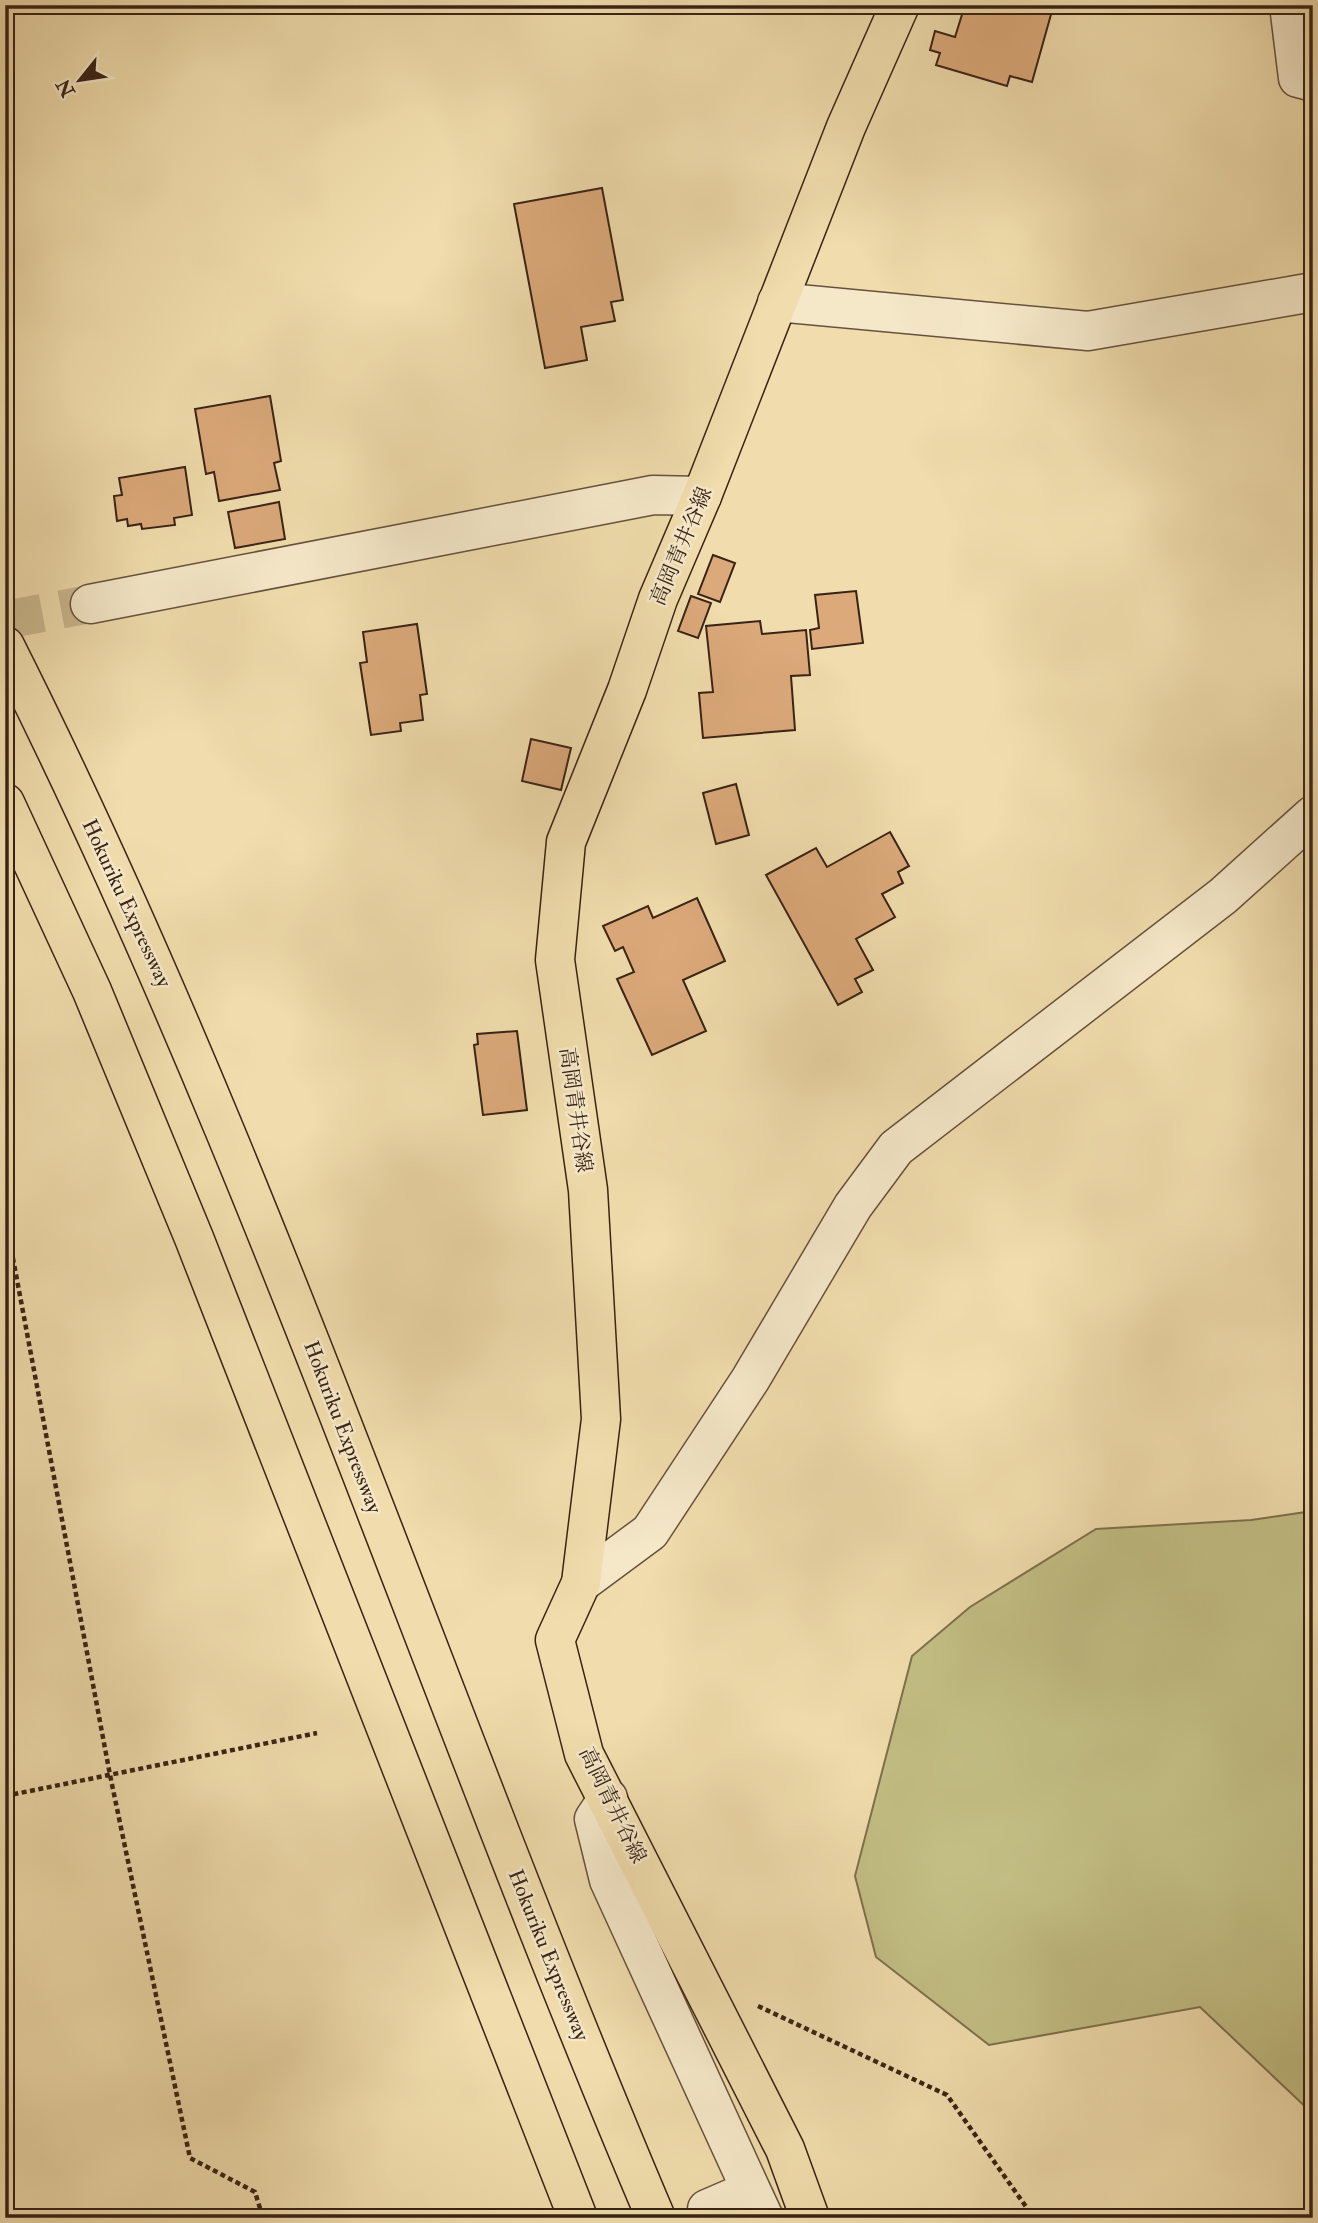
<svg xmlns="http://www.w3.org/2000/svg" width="1318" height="2223" viewBox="0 0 1318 2223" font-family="'IM FELL Double Pica','Noto Serif JP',serif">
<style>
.green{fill:#c2be84;stroke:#7e704d;stroke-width:2}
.building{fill:#dba97a;stroke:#392316;stroke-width:2}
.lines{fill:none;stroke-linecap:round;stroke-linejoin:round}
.minor-tunnel{stroke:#cbb78e;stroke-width:38;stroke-dasharray:38 19;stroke-linecap:butt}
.minor-casing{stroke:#67513c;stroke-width:41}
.major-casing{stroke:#392316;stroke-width:41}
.highway-casing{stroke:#392316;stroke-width:41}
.path{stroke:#392316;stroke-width:4.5;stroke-dasharray:5 3.5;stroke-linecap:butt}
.minor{stroke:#f5e8c9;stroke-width:38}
.major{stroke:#f0dcac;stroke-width:38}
.highway{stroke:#f0dcac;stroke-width:38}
.labels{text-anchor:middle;stroke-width:5;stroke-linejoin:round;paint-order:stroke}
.street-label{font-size:21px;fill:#392316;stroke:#f5e8c9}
</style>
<rect width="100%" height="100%" fill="#f0dcac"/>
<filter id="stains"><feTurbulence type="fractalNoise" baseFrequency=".00286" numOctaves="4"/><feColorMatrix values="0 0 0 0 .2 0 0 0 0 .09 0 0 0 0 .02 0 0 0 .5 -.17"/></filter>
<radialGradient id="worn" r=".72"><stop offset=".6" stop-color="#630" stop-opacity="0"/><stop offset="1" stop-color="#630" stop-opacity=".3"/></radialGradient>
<path class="green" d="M1313 1511V2114L1200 2007 989 2045 876 1957 855 1876 912 1656 970 1607 1096 1529 1251 1520Z"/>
<path class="building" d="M965 5H1034L1052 11 1032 82 1010 76 1007 86 936 65 940 53 930 50 935 31 955 37Z
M602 188 623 300 611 302 615 321 581 327 587 360 545 368 514 204Z
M270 396 281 461 274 463 280 490 219 501 214 472 206 474 195 409Z
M185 467 192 515 174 518 175 525 142 529 141 524 128 526 127 519 117 521 114 496 122 495 119 478Z
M279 502 285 539 235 548 228 512Z
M713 555 735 563 720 602 698 594Z
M856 591 863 643 812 649 810 630 819 628 815 595Z
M691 596 711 603 698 638 678 631Z
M760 621 762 634 806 630 810 675 791 676 795 730 703 738 699 693 713 692 706 626Z
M417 624 427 694 420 695 423 720 400 723 401 731 371 735 360 663 367 662 363 632Z
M531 739 571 748 561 790 522 781Z
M736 784 749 835 716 844 703 793Z
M890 832 909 866 898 872 903 883 882 894 895 917 856 939 873 970 855 979 862 992 838 1005 766 875 816 848 827 867Z
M697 898 725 961 683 980 706 1031 652 1055 617 979 634 972 623 947 615 951 603 926 648 906 653 918Z
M517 1031 527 1110 483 1115 474 1045 478 1044 477 1034Z"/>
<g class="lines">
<path class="minor-tunnel" d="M5 620 90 604"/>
<g class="minor-casing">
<path id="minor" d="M1289 5 1298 78 1313 82
M777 302 1088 331 1313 292
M90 604 653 495 702 496
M581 1583 650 1532 750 1380 853 1206 896 1148 1223 896 1313 815
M608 1798 594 1819 609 1880 751 2190
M707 2209 751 2190 764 2218"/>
</g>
<g class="major-casing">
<path id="major" d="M810 2218 785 2149 584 1754 555 1640 581 1583 601 1419 588 1190 555 960 566 842 627 690 658 599 702 496 846 127 900 5"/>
</g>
<g class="highway-casing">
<path id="highway" d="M5 646C261 1154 434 1696 656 2218
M5 803 92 991 194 1238 578 2218"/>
</g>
<path class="path" d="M5 1216 110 1775 190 2158 255 2192 263 2218
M5 1796 317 1733
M758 2006 947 2095 1034 2218"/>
<use href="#minor" class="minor"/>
<use href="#major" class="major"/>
<use href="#highway" class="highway"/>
</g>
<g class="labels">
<g class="street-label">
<text transform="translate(681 546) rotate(-67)" y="7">高岡青井谷線</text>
<text transform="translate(127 903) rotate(65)" y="7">Hokuriku Expressway</text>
<text transform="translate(576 1110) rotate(82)" y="7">高岡青井谷線</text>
<text transform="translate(343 1427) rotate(69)" y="7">Hokuriku Expressway</text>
<text transform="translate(613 1805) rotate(64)" y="7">高岡青井谷線</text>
<text transform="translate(549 1955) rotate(68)" y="7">Hokuriku Expressway</text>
</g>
</g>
<rect width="1318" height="2223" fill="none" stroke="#f0dcac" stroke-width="28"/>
<rect x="7" y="7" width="1304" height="2209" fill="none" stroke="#392316" stroke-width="3.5"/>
<rect x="14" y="14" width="1290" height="2195" fill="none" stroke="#392316" stroke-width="2"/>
<g transform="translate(80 80) rotate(240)" stroke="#f5e8c9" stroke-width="5" paint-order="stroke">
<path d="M0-5L12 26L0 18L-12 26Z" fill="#392316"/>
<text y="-10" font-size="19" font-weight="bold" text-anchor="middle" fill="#392316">N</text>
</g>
<rect width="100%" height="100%" filter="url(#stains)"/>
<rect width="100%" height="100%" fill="url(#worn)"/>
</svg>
